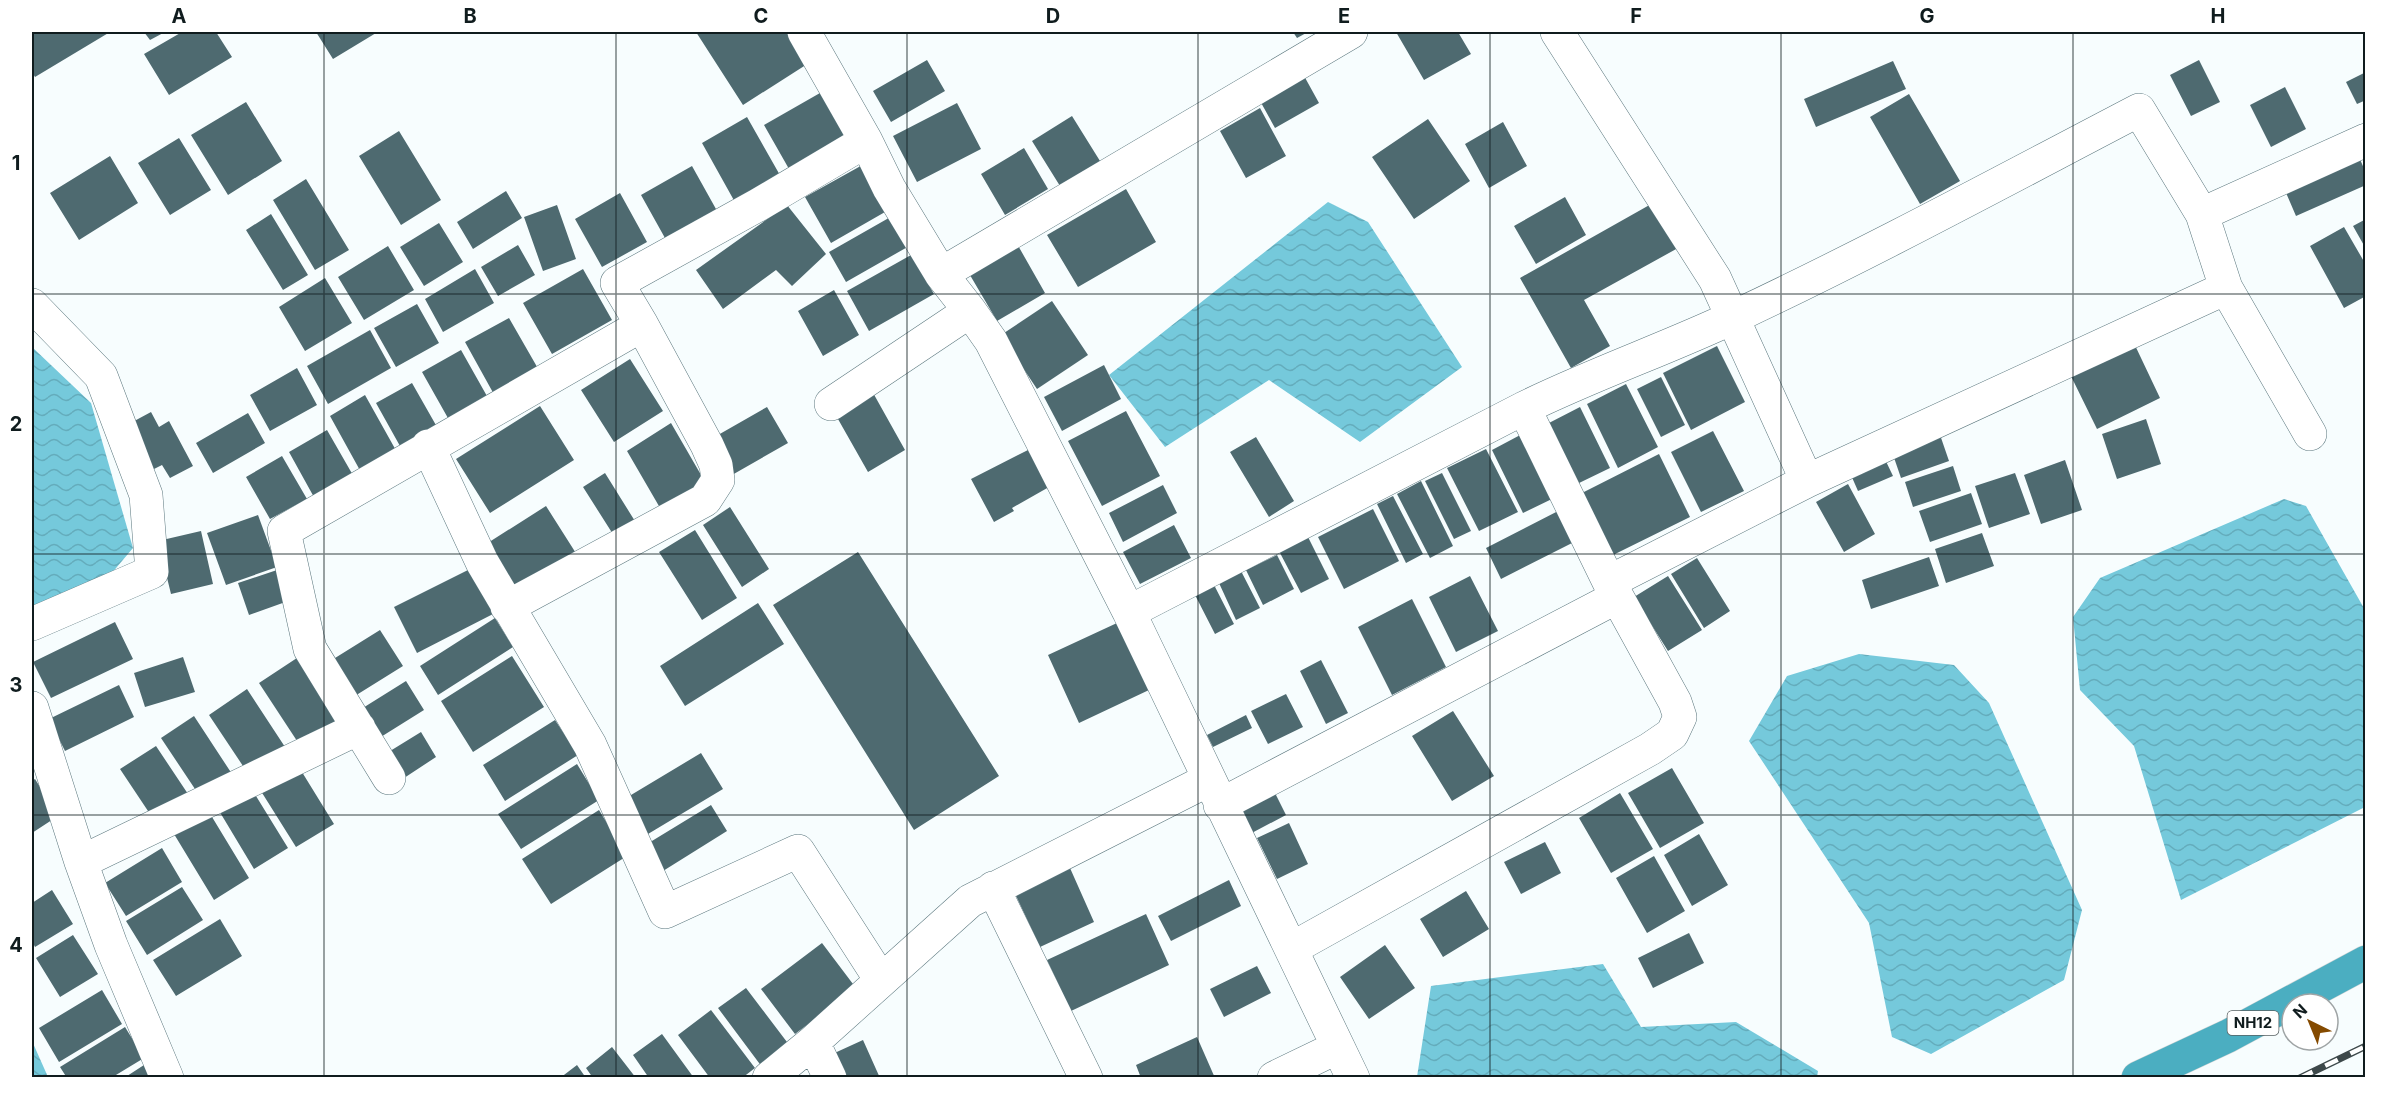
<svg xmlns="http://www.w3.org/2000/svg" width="2397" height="1109" viewBox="0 0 2397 1109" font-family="Inter,sans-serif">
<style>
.water{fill:url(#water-waves)}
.building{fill:#4e6a70}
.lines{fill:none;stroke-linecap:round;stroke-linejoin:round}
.minor-casing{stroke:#5b777e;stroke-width:34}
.highway-casing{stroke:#d4d6d6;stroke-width:34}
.minor{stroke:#fff;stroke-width:33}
.highway{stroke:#4baec1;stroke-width:33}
.rail-casing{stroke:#3d484a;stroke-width:7}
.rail{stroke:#fff;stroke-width:4.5;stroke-dasharray:14;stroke-linecap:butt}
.grid{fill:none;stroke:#101c1e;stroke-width:1.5;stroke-opacity:0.55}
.labels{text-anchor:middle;stroke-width:6;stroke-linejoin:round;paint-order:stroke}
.shield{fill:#fff;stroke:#586062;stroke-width:1.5}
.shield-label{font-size:15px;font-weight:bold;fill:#101c1e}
.neatline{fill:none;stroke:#101c1e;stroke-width:2}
.grid-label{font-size:20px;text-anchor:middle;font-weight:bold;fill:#101c1e}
</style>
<defs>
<pattern id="water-waves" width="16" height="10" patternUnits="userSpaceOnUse" patternTransform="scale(1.5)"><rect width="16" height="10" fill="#75c9db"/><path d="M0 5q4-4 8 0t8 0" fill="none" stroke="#64acbc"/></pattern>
</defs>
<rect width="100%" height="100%" fill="#f7fdfe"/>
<path class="water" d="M1328 202 1368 222 1462 367 1360 442 1269 380 1165 447 1109 375Z
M32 347 91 403 133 548 111 574 32 609Z
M2284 499 2306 506 2365 610V807L2181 900 2134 746 2080 690 2073 617 2100 578Z
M1859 654 1954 665 1989 703 2082 910 2064 980 1931 1054 1892 1037 1869 923 1749 741 1787 676Z
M1603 964 1641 1027 1736 1022 1818 1071 1817 1077H1417L1431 986Z
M32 1041 48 1077H32Z"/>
<path class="building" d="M36 32H110L35 77 32 72V34Z
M144 32H165L150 40Z
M182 32H216L232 57 169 95 144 54Z
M316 32H375L376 33 333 59Z
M696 32H793L812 61 743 105Z
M1293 32H1308L1297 38Z
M1396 32H1458L1471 54 1424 80Z
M927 60 945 91 891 122 873 91Z
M2199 60 2220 102 2191 116 2170 75Z
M1893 61 1906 89 1816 127 1804 99Z
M2366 72V100L2357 104 2346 82Z
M1303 74 1319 103 1275 128 1259 99Z
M2285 87 2306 129 2271 147 2250 105Z
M827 89 855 140 793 176 764 125Z
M1909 94 1960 181 1920 204 1870 117Z
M246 102 282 161 228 195 191 135Z
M957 103 981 149 917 182 893 136Z
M1260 108 1286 156 1246 178 1220 131Z
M1072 116 1100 161 1060 186 1032 141Z
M747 117 781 177 736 204 702 143Z
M1428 119 1470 181 1414 219 1372 157Z
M1503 122 1527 166 1489 188 1465 144Z
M399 131 441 200 401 225 359 156Z
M179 138 211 190 170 215 138 163Z
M1024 148 1048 189 1005 215 981 174Z
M2355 148 2366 173V185L2296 216 2281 181Z
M110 156 138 203 79 240 50 193Z
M866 163 892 208 831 243 805 197Z
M692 166 721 218 670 247 641 195Z
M306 179 349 250 315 270 273 200Z
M1126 189 1156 242 1078 287 1047 235Z
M506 191 522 218 473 249 457 222Z
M620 193 647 242 602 267 575 219Z
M1565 197 1586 235 1536 264 1514 226Z
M1653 203 1678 248 1584 300 1610 346 1571 368 1520 278Z
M557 205 576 259 543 271 524 217Z
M787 205 826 254 792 286 776 270 723 309 696 270Z
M271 214 308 275 283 290 246 230Z
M894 215 911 245 846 282 829 252Z
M2366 219V249L2353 226Z
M439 223 463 262 424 286 400 247Z
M2344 227 2366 265V296L2344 308 2310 246Z
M1016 242 1045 293 997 321 967 270Z
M518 245 535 275 498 296 481 267Z
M388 246 414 290 364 320 338 277Z
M911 255 934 294 869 331 847 291Z
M475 269 494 303 443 332 425 299Z
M583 269 612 320 552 354 523 303Z
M325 278 352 323 305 351 279 307Z
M834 290 859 335 823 356 798 311Z
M1052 301 1088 355 1037 389 1001 335Z
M417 304 439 343 396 367 374 328Z
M509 318 540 372 496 398 465 342Z
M370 330 391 368 328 404 307 366Z
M2132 339 2160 398 2097 429 2068 370Z
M1717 346 1745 402 1691 430 1663 373Z
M461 350 492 405 453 427 422 372Z
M630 359 663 411 614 442 581 390Z
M1104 365 1121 399 1062 431 1044 397Z
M297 368 317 405 270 431 250 395Z
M1661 377 1685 425 1661 437 1637 389Z
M412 383 441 434 405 455 376 403Z
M1626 384 1658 447 1618 468 1587 404Z
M872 391 905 450 868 472 834 412Z
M365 395 398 454 362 474 330 416Z
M540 406 574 460 490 513 456 459Z
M767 407 788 443 732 475 711 439Z
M1580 407 1610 468 1577 484 1547 424Z
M1126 411 1160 476 1102 506 1068 441Z
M151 412 159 427 169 421 193 466 170 478 162 465 150 471 125 426Z
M248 413 265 443 213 473 196 443Z
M2146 419 2161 464 2117 479 2102 434Z
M671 423 708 487 663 513 627 451Z
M1938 429 1949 461 1901 478 1890 446Z
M327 430 354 477 315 499 289 452Z
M1713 431 1744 491 1701 512 1671 452Z
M1524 433 1556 497 1523 513 1492 450Z
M1256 437 1294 501 1269 517 1230 452Z
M1486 449 1518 512 1479 531 1447 468Z
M1028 450 1049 487 1012 508 1014 511 994 522 971 479Z
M1881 451 1893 476 1858 491 1847 466Z
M1659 454 1690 517 1611 556 1580 494Z
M282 456 307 499 270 519 246 477Z
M2065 460 2082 510 2041 524 2024 475Z
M1953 466 1961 491 1913 507 1905 482Z
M605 473 638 526 616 539 583 487Z
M1442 473 1471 531 1454 539 1425 481Z
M2015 473 2030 514 1989 528 1975 486Z
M1421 481 1453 546 1430 558 1397 494Z
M1848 484 1875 534 1844 552 1816 502Z
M1163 485 1177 513 1123 542 1109 513Z
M1971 493 1982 524 1930 542 1919 511Z
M1393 496 1423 554 1406 563 1377 504Z
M546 506 579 558 515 598 483 546Z
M730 507 769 569 742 587 703 525Z
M1373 509 1399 561 1344 589 1318 537Z
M1562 509 1578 540 1501 579 1486 548Z
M258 515 277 567 226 585 207 533Z
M1174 525 1191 558 1140 584 1123 552Z
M695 530 737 598 702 620 659 552Z
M201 531 213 584 171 594 158 541Z
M1982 533 1994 566 1946 583 1935 549Z
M1308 537 1329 579 1301 593 1279 551Z
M858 552 999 776 914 830 773 605Z
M1277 555 1294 589 1263 605 1246 570Z
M1929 557 1939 586 1871 609 1862 580Z
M1697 558 1730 611 1704 628 1671 574Z
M472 568 495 613 417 653 394 607Z
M280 569 291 600 249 615 238 583Z
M1241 571 1260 608 1236 620 1219 583Z
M1470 576 1498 631 1456 652 1429 597Z
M1668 576 1702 630 1668 651 1634 597Z
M1212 581 1234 624 1215 634 1193 591Z
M1412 599 1446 667 1392 695 1358 627Z
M758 603 784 644 685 706 660 666Z
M495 618 513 647 438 695 420 666Z
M115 622 133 659 51 698 33 662Z
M1117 623 1149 690 1079 723 1048 655Z
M380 630 403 666 350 699 327 663Z
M303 654 345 718 301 747 259 683Z
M512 656 544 707 473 752 441 701Z
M183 657 195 692 145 707 134 673Z
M1321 660 1348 713 1326 724 1300 671Z
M406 681 424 710 376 740 358 711Z
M119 685 134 717 65 751 49 719Z
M247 689 285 747 247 772 209 715Z
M1286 694 1303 727 1268 744 1251 711Z
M1453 711 1494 776 1452 801 1412 736Z
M1246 715 1252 728 1213 747 1207 735Z
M194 716 232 774 199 795 161 738Z
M555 720 578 755 505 801 483 765Z
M421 732 436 757 398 782 382 756Z
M156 746 192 800 156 823 120 769Z
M701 753 723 789 643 837 621 801Z
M297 764 334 824 296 847 259 788Z
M577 764 599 800 521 849 498 814Z
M1672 768 1704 823 1660 848 1628 793Z
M35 779 58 816 32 833V781Z
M1271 785 1286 815 1248 835 1233 804Z
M251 788 288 848 254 869 218 809Z
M1620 793 1653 849 1611 873 1579 818Z
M711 805 727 831 663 871 647 844Z
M599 810 627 856 551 904 522 859Z
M209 812 249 878 214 900 174 834Z
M1289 823 1308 864 1277 879 1257 838Z
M1699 834 1728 885 1692 906 1664 855Z
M1545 842 1561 873 1521 894 1504 862Z
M162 848 182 882 126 916 105 883Z
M1654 856 1685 911 1647 933 1616 878Z
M1066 859 1094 922 1040 947 1011 885Z
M1229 880 1241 906 1171 941 1158 916Z
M182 887 203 920 147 955 126 921Z
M52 890 73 924 35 947 32 941V903Z
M1466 891 1489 929 1443 957 1420 919Z
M1146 914 1169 965 1071 1011 1047 960Z
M220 919 242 956 176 996 153 960Z
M1689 933 1704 963 1653 988 1638 958Z
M73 935 98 974 60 997 36 958Z
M822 943 856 988 795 1034 761 989Z
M1385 945 1415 988 1369 1019 1340 977Z
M1257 966 1271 993 1224 1017 1210 989Z
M746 988 790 1046 762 1067 718 1008Z
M102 990 122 1024 59 1062 39 1028Z
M711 1010 755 1068 742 1078H710L678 1035Z
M125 1027 144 1058 111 1078H67L60 1067Z
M662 1034 694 1078H649L633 1055Z
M1197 1037 1215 1078H1141L1136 1065Z
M863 1040 880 1078H838L828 1056Z
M612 1047 636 1078H593L586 1068Z
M144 1065 151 1078H124Z
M577 1065 586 1078H560Z"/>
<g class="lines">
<g class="minor-casing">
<path id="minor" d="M804 32 866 141 889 188 941 274 970 311 991 341 1129 612 1353 1078
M1557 32 1715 279 1807 481 2226 288 2310 434
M941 274 1351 32
M2226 288 2202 214 2366 140
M32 305 101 376 146 495 152 572 32 624
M831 404 970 311
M428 446 482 562 590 745 665 912 798 851 881 980
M1609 582 1807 481
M507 607 705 500 718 480 716 465 707 445 642 325
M1129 612 1524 408C1593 374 1666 349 1736 316 1872 252 2005 180 2139 110L2202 214
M32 708 81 862 359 728
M389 778 310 649 284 531 642 325 617 283 758 205 866 141
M1220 805 1617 597
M81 862 111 945 167 1078
M993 888 1086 1078
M1291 949 1650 749 1672 734 1680 717 1675 702 1609 582 1524 408
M813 1042 830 1078
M769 1078 813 1042 970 901 1208 780
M1274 1078 1338 1047"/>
</g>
<g class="highway-casing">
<path id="highway" d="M2138 1078 2228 1036 2366 962"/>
</g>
<use href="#minor" class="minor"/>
<use href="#highway" class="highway"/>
<g class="rail-casing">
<path id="rail" d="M2300 1078 2366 1046"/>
</g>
<use href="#rail" class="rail"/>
</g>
<path class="grid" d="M324 32V1078M616 32V1078M907 32V1078M1198 32V1078M1490 32V1078M1781 32V1078M2073 32V1078M32 294H2366M32 554H2366M32 815H2366"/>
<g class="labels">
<rect class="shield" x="2227.5" y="1011" width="51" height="24" rx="4.5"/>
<g class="shield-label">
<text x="2253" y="1028">NH12</text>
</g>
</g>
<rect width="2397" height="1109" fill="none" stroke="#ffffff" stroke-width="66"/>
<g transform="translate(2310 1022) rotate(317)"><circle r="28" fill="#ffffff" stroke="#9fa4a5" stroke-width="1.5"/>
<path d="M0-4.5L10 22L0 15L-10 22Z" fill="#844a00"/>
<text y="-9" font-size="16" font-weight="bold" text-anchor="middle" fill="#101c1e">N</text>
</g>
<rect x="33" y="33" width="2331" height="1043" class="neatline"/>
<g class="grid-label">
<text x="179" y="23">A</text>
<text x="470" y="23">B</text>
<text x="761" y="23">C</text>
<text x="1053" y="23">D</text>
<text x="1344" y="23">E</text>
<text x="1636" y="23">F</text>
<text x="1927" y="23">G</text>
<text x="2218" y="23">H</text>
<text x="16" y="170">1</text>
<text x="16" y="431">2</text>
<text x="16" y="692">3</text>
<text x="16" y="952">4</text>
</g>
</svg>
